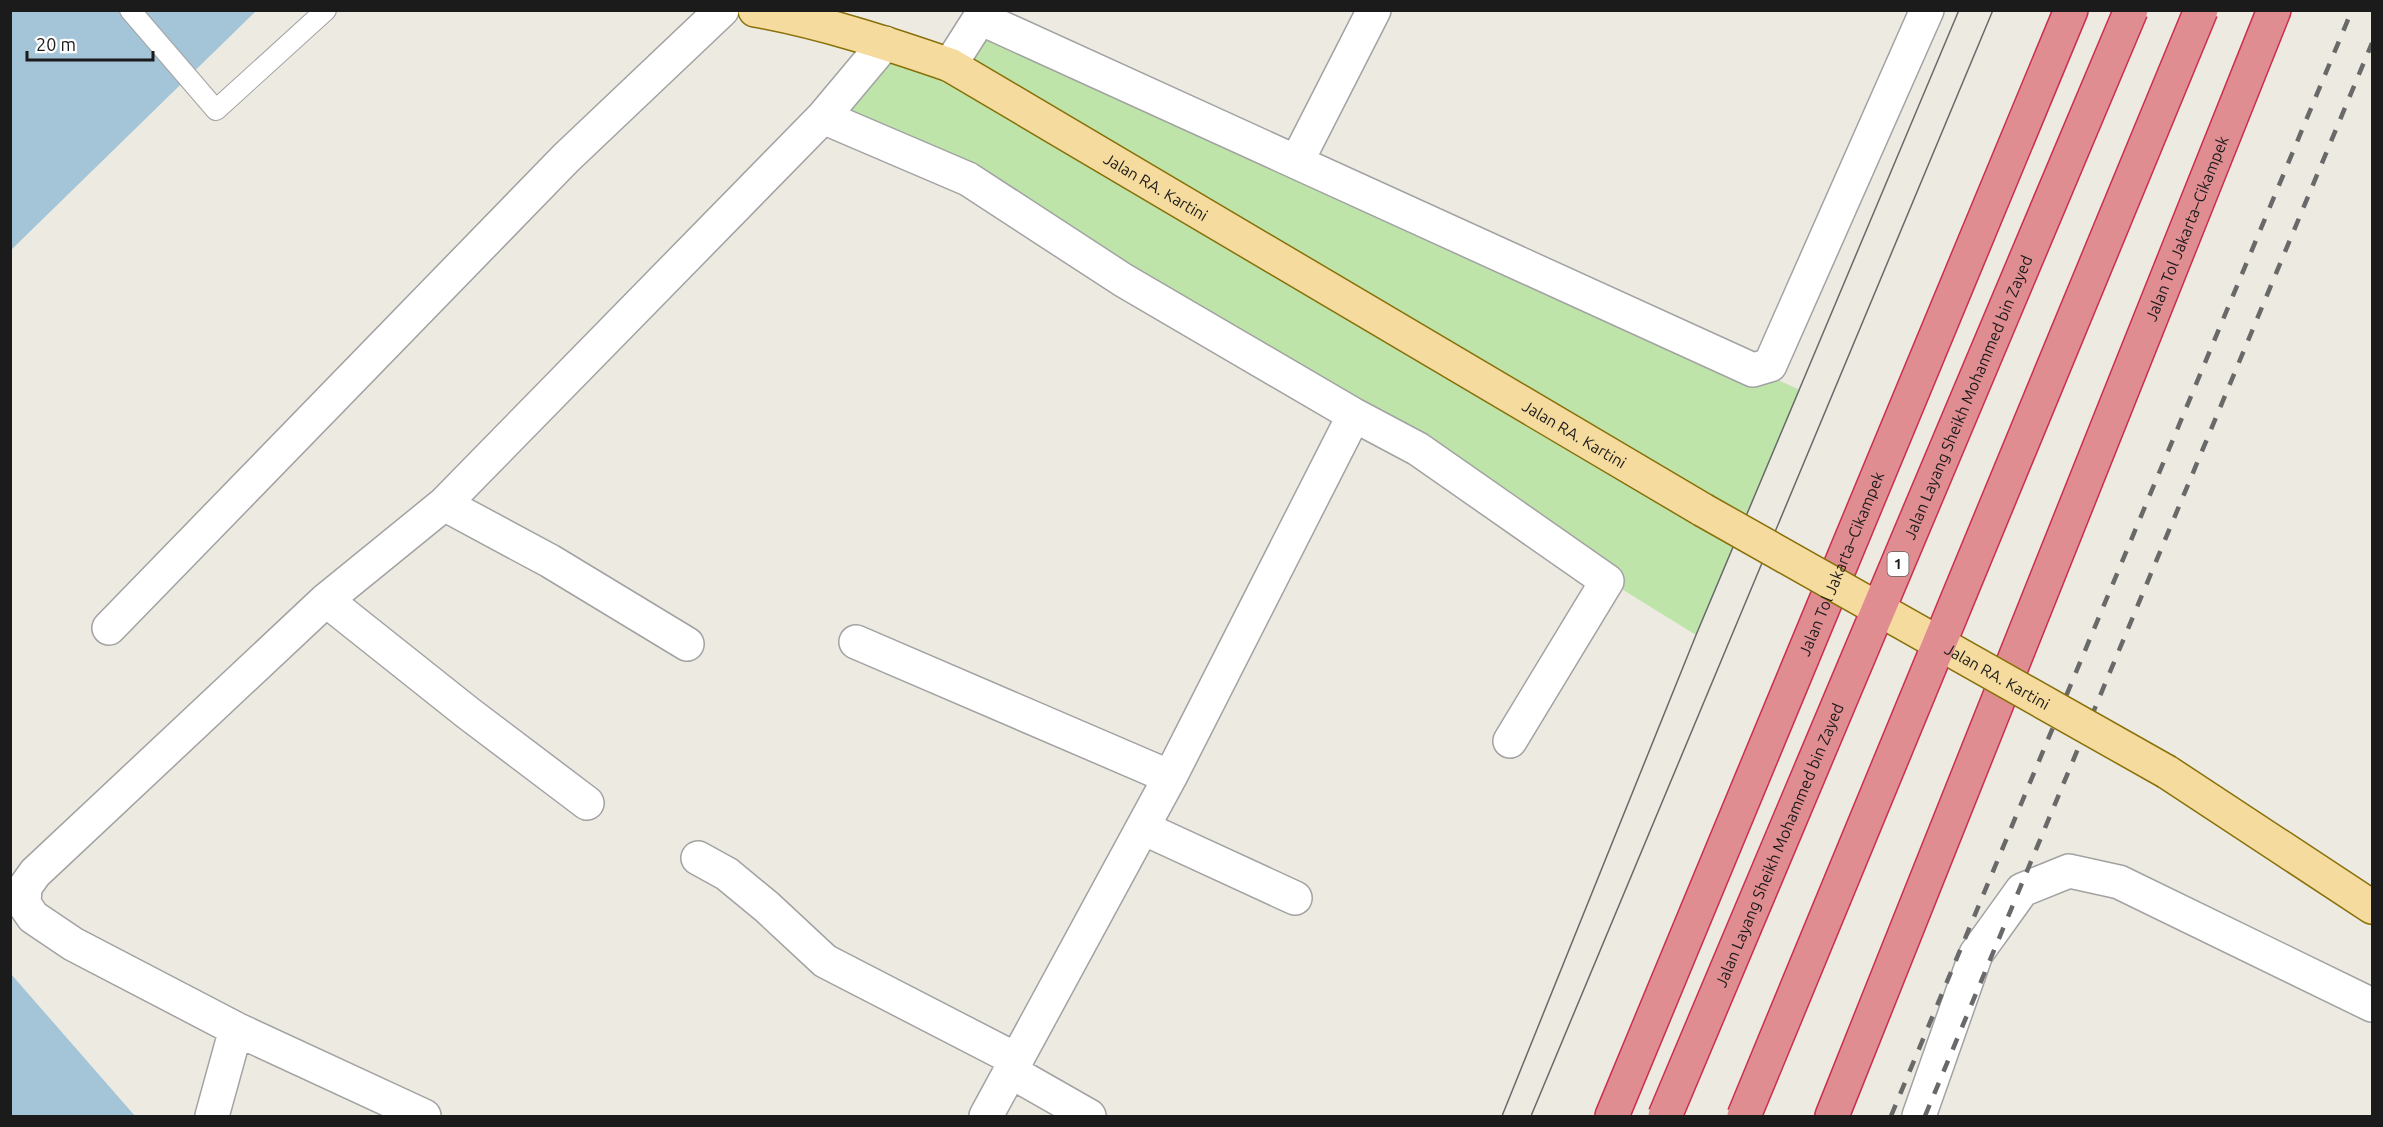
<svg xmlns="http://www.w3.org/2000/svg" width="2383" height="1127" viewBox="0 0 2383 1127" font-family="Ubuntu,sans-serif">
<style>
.grass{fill:#bee4aa}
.water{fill:#a4c5d8}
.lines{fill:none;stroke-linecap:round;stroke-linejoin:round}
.lane-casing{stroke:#a2a2a2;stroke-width:22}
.street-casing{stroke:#a2a2a2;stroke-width:36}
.primary-casing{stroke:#897009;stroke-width:36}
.highway-casing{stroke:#ca2f4f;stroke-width:36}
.lane{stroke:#fff;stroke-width:20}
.street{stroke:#fff;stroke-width:33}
.primary{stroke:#f5db9e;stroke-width:33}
.highway{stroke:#e08d91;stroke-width:33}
.tram{stroke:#696969;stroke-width:1.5}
.rail{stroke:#696969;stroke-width:4.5;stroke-dasharray:12 12;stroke-linecap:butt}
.primary-bridge-casing{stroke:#897009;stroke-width:36;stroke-linecap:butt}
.highway-bridge-casing{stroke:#ca2f4f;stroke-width:36;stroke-linecap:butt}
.primary-bridge{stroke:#f5db9e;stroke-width:33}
.highway-bridge{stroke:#e08d91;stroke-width:33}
.labels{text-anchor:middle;stroke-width:6;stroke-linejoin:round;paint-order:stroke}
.shield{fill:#fff;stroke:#5f5f5f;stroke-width:1.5}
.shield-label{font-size:15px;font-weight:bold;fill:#1b1b1b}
.street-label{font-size:16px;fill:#1b1b1b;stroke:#fff}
</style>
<rect width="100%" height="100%" fill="#eceae1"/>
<path class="grass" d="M980 18 1800 390 1696 635 1110 272 823 117 885 43 950 65Z"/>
<path class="water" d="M12 10 256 11 11 250Z
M11 974 135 1116H11Z"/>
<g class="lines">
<g class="lane-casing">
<path id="lane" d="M130 10 216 110 326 10"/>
</g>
<g class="street-casing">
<path id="street" d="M980 18 1753 370 1770 365 1927 10
M950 65 985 10
M823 117 968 179 1123 280 1354 415 1418 449 1607 581 1510 741
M1297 161 1374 10
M444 504 550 561 687 644
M326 600 468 713 587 803
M109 628 566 158 722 10
M856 642 1170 777
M1143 828 1295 898
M698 858 727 874 767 907 825 961 1017 1060
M1010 1071 1089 1116
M212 1116 236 1029
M424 1116 236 1029 73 944 33 917 24 904 25 887 35 873 326 600 444 504 823 117 885 43
M986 1116 1170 777 1354 415
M1919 1116 1976 954 2022 890 2069 871 2119 882 2372 1005"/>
</g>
<g class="primary-casing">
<g id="primary">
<path id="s1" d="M755 10C822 22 886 43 950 65L1703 510"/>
<path d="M2167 772 2372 907"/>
</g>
</g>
<g class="highway-casing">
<g id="highway">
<path id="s2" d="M1612 1116 2071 10"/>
<path id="s3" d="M1832 1116 2274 10"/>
</g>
</g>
<use href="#lane" class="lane"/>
<use href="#street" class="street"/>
<use href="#primary" class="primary"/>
<use href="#highway" class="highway"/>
<path class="tram" d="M1502 1116 1696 635 1959 10
M1531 1116 1993 10"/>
<path class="rail" d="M1891 1116 2352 10
M1925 1116 2372 43"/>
<g class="primary-bridge-casing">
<g id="primary-bridge">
<path id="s4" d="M1703 510 2167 772"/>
</g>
</g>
<g class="highway-bridge-casing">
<g id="highway-bridge">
<path id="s5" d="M1665 1116 2131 10"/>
<path d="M1744 1116 2201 10"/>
</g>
</g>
<use href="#primary-bridge" class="primary-bridge"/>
<use href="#highway-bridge" class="highway-bridge"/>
</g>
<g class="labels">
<rect class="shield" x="1887.5" y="552" width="21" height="24" rx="4.5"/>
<g class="shield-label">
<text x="1898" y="569">1</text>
</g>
<g class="street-label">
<text dy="6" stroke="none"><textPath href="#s1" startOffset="442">Jalan RA. Kartini</textPath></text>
<text dy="6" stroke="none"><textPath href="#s3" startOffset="956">Jalan Tol Jakarta–Cikampek</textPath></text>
<text dy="6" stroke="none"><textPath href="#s5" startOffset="780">Jalan Layang Sheikh Mohammed bin Zayed</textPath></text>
<text dy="6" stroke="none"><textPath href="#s1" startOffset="928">Jalan RA. Kartini</textPath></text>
<text dy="6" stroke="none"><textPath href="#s2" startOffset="598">Jalan Tol Jakarta–Cikampek</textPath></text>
<text dy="6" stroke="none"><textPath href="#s4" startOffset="338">Jalan RA. Kartini</textPath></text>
<text dy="6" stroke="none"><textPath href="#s5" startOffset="294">Jalan Layang Sheikh Mohammed bin Zayed</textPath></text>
</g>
</g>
<rect width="2383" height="1127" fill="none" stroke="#1b1b1b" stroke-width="24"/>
<path d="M27 51v9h126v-9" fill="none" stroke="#1b1b1b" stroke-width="3"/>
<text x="36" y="51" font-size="18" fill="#1b1b1b" stroke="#ffffff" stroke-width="4.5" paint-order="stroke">20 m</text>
</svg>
